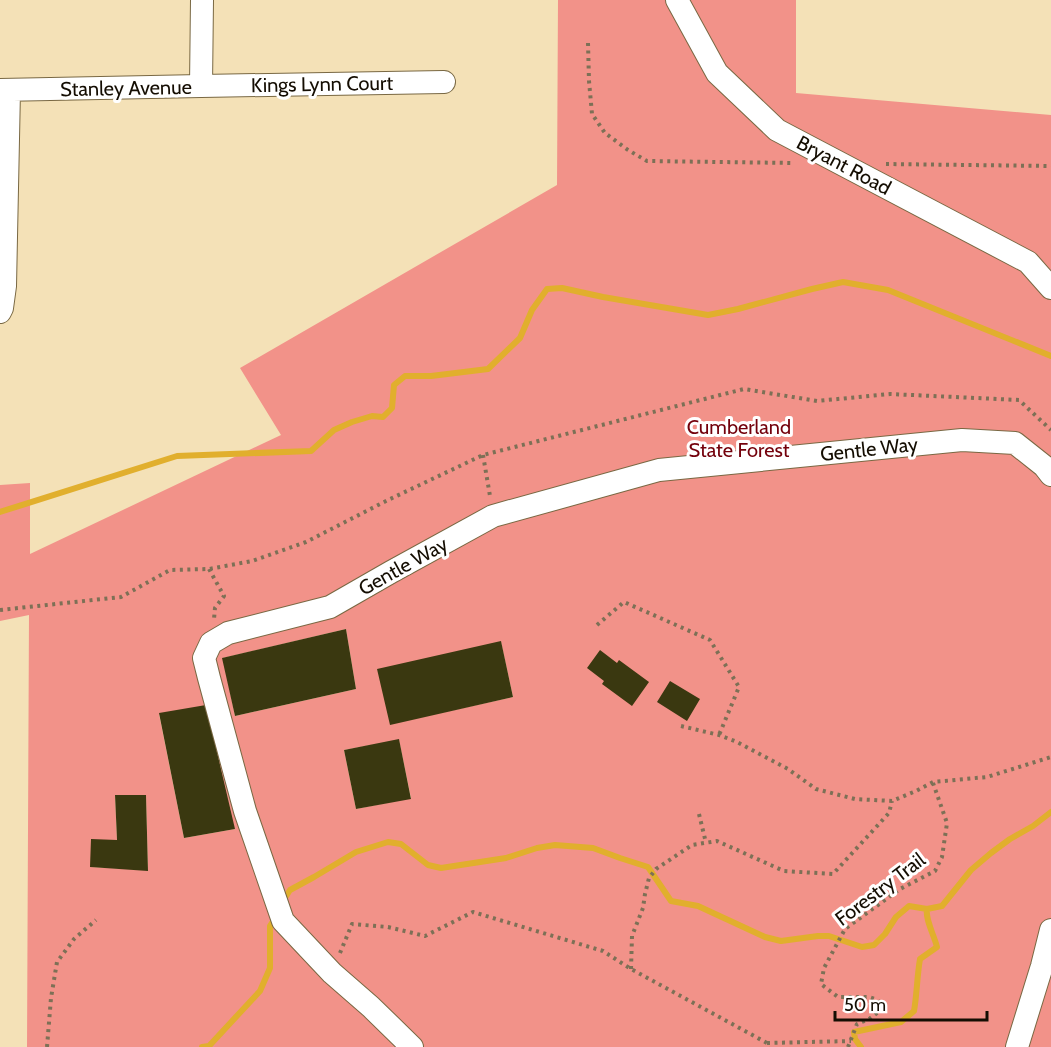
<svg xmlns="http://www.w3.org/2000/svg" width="1051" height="1047" viewBox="0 0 1051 1047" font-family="Cabin,sans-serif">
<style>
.forest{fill:#f29289;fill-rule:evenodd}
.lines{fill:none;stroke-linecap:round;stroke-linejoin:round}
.stream{stroke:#e1af2d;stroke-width:6}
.building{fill:#3a3810}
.minor-casing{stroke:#796843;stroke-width:24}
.path{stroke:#7d7056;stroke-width:4;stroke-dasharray:3 4.5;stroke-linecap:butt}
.minor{stroke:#fff;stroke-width:22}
.labels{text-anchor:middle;stroke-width:6;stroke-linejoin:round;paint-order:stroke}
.street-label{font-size:20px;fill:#140d02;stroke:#fff}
.park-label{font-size:20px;fill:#73000b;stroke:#fff}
</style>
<rect width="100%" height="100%" fill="#f4e1b7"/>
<path class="forest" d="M558 0H796V93L1051 115V1047H27L29 615 0 621V485L30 483V554L281 435 240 368 557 185ZM346 629 356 689 235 716 223 658ZM501 642 513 697 390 724ZM159 714 235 829 184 838ZM399 740 411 798 356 809 344 750ZM115 795H146L148 870 91 867 117 840Z"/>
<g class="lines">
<path class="stream" d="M0 512 177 456 311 451 334 430 352 422 372 416 383 417 392 408 394 385 405 376H431L488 369 520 338 532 310 547 289 562 288 603 297 708 315 738 309 812 289 843 282 888 290 1051 356
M283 901 290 890 314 877 356 852 388 842 401 844 428 865 441 868 506 858 537 848 555 845 593 848 620 858 648 867 671 901 698 906 765 937 781 941 818 936H829L862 947 874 945 885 934 896 917 909 906 927 909
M202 1047 209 1046 260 991 270 968V926L275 918
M861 1047 855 1039 854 1032 901 1022 914 1011C917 994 917 976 920 959L937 947C934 935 925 919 927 909L942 906 971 870 991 853 1010 839 1033 826 1051 812"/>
</g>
<path class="building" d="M346 629 356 689 235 716 222 658Z
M501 641 513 697 390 725 377 669Z
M600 650 617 663 619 660 649 682 632 706 602 684 604 681 587 668Z
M670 681 700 699 687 721 657 702Z
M206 705 235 829 184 838 159 713Z
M399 739 411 799 356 809 344 750Z
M115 795H146L148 871 90 867 91 839 117 840Z"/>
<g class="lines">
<g class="minor-casing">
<path id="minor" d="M677 0 717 73 777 130 1028 262 1051 288
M201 86 444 82
M0 90 201 86 202 0
M0 312 2 308 5 286 9 90
M412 1047 371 1007 332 973 283 921 245 811 209 678 204 658 211 643 228 633 330 607 391 572 493 516 659 470 962 440 1015 443 1044 466 1051 475
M1017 1047 1042 966 1051 930"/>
</g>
<path class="path" d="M588 43 589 81 592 114 605 133 628 150 647 161 792 163
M886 164 1051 166
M483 455 490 496
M209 569 224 596 215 608 214 619
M0 610 121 597 170 570 209 569 252 561 306 542 388 500 483 455 744 389 817 401 890 394 1019 400 1051 430
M597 625 624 602 710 640 739 687 719 735
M681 726 719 735 737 742 788 769 816 789 855 799 892 801 916 791 933 782 987 777 1051 757
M699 814 706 843
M340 953 352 924 388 927 425 936 473 912 603 951 631 969 767 1043 769 1047
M631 969 632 936 643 908 645 894 649 878 656 869 692 845 717 841 784 871 833 874 889 813 892 801
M767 1043 851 1041
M47 1047 51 998 57 962 74 939 96 920
M848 1047 857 1024 869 1019 881 1010 878 1000 869 997H838L821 984 824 968 845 929 900 889 935 871 942 857 947 823 933 783"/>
<use href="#minor" class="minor"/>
</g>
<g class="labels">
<g class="street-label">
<text transform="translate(322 84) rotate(-1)" y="7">Kings Lynn Court</text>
<text transform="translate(126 88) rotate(-1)" y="7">Stanley Avenue</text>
<text transform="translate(844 165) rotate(28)" y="7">Bryant Road</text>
<text transform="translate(869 449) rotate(-6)" y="7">Gentle Way</text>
<text transform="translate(403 566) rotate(-29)" y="7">Gentle Way</text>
<text transform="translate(880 889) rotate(-37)" y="7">Forestry Trail</text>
</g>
<g class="park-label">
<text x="739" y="434">Cumberland<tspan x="739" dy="23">State Forest</tspan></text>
</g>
</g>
<path d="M835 1011v9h152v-9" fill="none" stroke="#140d02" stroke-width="3"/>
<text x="844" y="1011" font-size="18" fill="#140d02" stroke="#ffffff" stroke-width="4.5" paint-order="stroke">50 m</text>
</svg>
